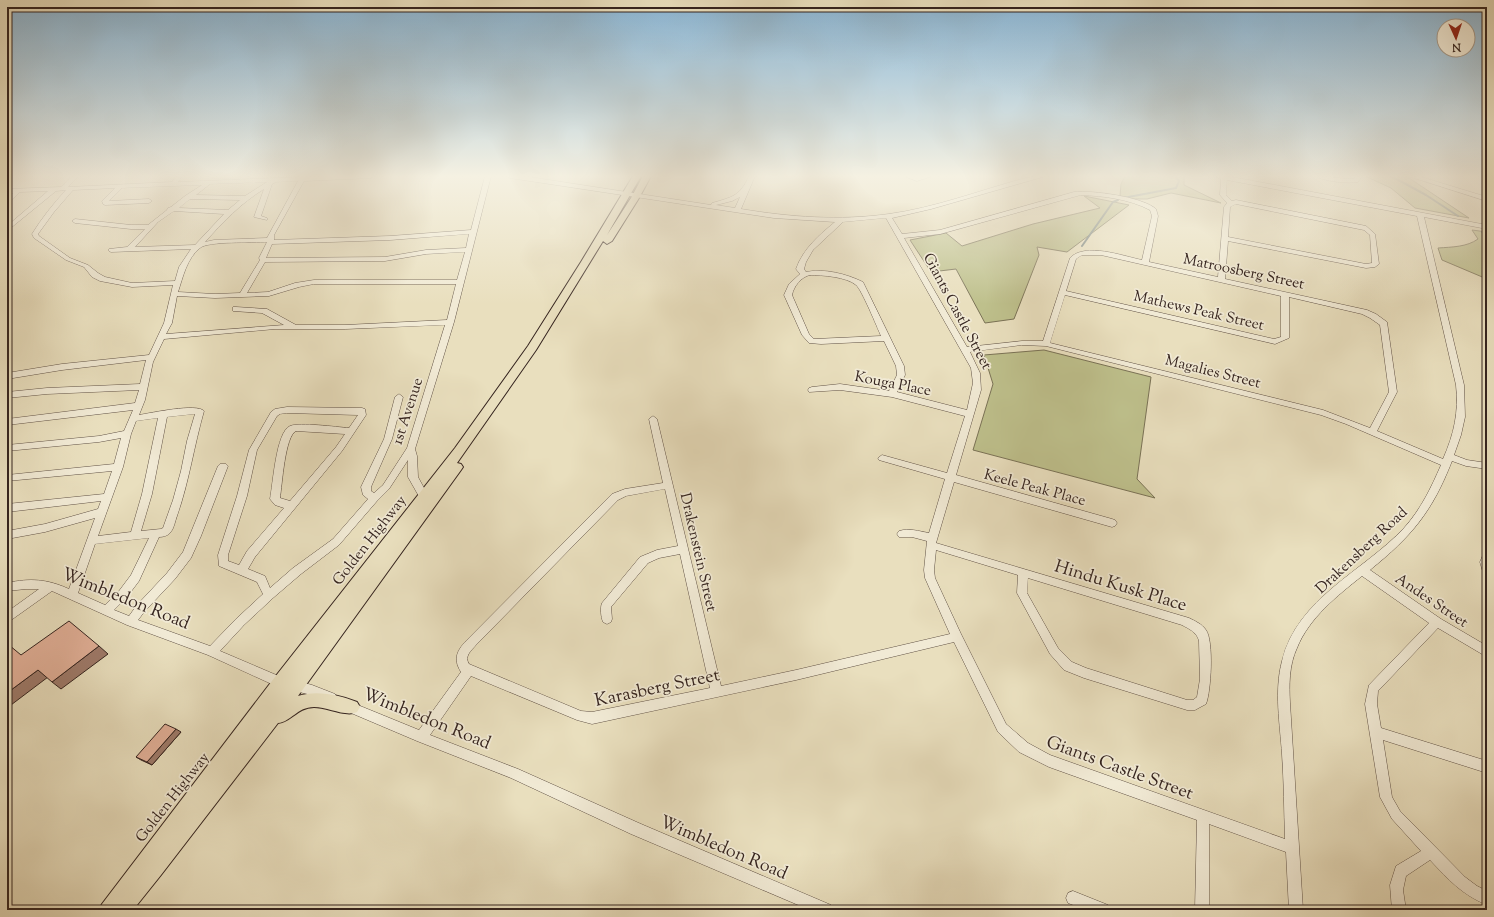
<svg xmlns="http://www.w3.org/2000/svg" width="1494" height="917" viewBox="0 0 1494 917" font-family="'Sorts Mill Goudy',serif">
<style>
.green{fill:#bec08c;stroke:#7a7256}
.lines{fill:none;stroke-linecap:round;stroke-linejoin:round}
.stream{stroke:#727e7c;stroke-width:2}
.minor-casing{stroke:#625347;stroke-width:1}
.major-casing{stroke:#35241f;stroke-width:2}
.minor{fill:#f1ead5;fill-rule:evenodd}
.major{fill:#e9dfbe;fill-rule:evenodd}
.wall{fill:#c29682;stroke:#35241f}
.shaded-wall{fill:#9e7a6a;stroke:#35241f}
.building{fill:#e1af97;stroke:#35241f}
.labels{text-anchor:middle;stroke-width:3.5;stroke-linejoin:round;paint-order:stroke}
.street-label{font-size:15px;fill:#35241f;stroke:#f1ead5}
.near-street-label{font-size:18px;fill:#35241f;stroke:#f1ead5}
</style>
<rect width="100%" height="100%" fill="#e9dfbe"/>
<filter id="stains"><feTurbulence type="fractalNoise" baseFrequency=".005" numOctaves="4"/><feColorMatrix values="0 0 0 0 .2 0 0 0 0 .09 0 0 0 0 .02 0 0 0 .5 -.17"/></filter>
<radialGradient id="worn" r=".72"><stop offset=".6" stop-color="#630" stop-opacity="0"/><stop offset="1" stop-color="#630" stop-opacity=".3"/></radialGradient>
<path class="green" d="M1125 176H1184V185L1221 203 1171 193 1147 199H1129L1120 196 1121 184Z
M1365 176H1406L1469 218 1415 208 1391 188Z
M1084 196 1129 205 1067 252 1037 247 1039 255 1014 319 985 323 956 269 931 272 910 240 946 233 962 246 1033 224 1100 208Z
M1472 230 1487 232V279L1442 260 1438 248C1452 247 1467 247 1478 239Z
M1044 350 1151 377 1137 479 1155 498 973 450 993 384 984 355Z"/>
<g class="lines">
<path class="stream" d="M1391 176 1426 195 1458 216
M1123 198 1176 188 1179 181 1175 176
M1482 232 1487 236
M1082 246 1113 202 1118 200"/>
<g class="minor-casing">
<path id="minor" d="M72 176H79L68 187 172 182 176 176H182L178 182 325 176H374L371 178 304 181 274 235V240L390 236 471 230 485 176H491L454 322 415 449 417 456 418 477 429 497 427 500H421L408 477V460L389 489 377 501 339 545 301 574 273 598 244 625 220 651 281 677 312 685 335 694 337 698 335 702 331 703 311 695 276 686 208 655 127 625 52 591 7 623V612L39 589H26L7 591V583C30 578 47 579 69 589L95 518 45 532 7 539V531L45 524 98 509 101 501 7 512V504L104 494 112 471 7 481V475L114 464 121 438 99 442 7 451V445L99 436 124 431 133 410 7 425V419L135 403 139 390 47 394 7 398V392L47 388 140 384 146 360 62 370 7 379V373L62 364 149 355 164 323 173 285 132 287 100 281 92 277 84 267 66 260 34 238 32 234C42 218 53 204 66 190L56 191 7 231V226L48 191 20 192 7 204V198L13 193H7V189L61 187ZM298 181 267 238 214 240 205 242C223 222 241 203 264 189L254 217 267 220V218L261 216 272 184 276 182ZM267 182 245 196 196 195 210 184ZM202 185 185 196 171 207 168 208 167 210 148 225H131L75 219 72 221 75 223 131 229H145L127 247 109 249V251L111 252 191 249 179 267 175 281 132 283 105 277 98 273 88 265 70 258 39 236 38 234 54 212 73 190 115 188 102 201 103 204 105 205 149 203 152 201 149 199 109 201 122 188ZM190 199 240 200 228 210 179 208ZM174 211 224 214 195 245 135 247 158 222ZM469 234 466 248 426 250 385 257 266 258 272 244 390 240ZM267 242 259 258 260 260 240 293 215 294 178 292C183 277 187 258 200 248 208 241 253 243 267 242ZM465 252 457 280H314L295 283 268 292 247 293 265 262 385 261 426 254ZM314 284H456L447 320 345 325H296L267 309 236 307H233V311L262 313 284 325 166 334 172 323 177 296 215 298 269 296 299 287ZM445 325 407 448 383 485 374 493 371 491V487L392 439 403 397 399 394 395 397 384 439 361 487 363 495 368 499 333 539 293 568 270 588 265 576 248 569 255 557 342 451 366 415 365 409 362 408 287 407 275 409 271 412 249 450 237 496 218 555 219 566 257 582 263 594 236 619 210 646 138 620 145 611 175 579 191 558 201 536 228 466 226 464H220L218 466 183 552 167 573 137 605 129 616 114 610 127 597 139 581 159 537C163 537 167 536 170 533 174 529 175 521 177 516 189 482 194 446 204 411 197 403 151 413 139 415L145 400 153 362 164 339 275 329H345ZM287 413 358 415 349 428C336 427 300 422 290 426 276 432 273 484 270 499L275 505 284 508 247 551 239 565 228 561V555L247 496 257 450 277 416 280 414ZM195 414 187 441 181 471 173 500 163 528 161 529 141 531 152 494 167 417ZM158 418 142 494 131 532 98 536 123 467 131 434 136 421ZM296 431 345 434 336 447 290 501 280 498C282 486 285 435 296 431ZM149 538 131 575 119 591 105 605 78 593 95 544Z
M507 176H523L711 205 712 203C733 197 740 196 749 176H755L741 209C790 217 839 221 889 214 934 208 978 191 1022 179L1035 176H1046L931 209 892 218 902 234 940 230 1074 192C1092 190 1143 197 1156 209L1158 216 1149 262 1218 277 1224 207 1227 203 1220 195 1221 179 1214 176H1227L1487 225V229L1424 217 1464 385 1465 417 1461 435 1454 455 1467 460 1487 463V469L1466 466 1452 461C1432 512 1412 536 1370 570L1441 619 1487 646V657L1438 628 1378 691 1377 704 1381 728 1487 761V773L1383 740 1392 797 1400 811 1465 877 1477 886 1487 891V905C1461 894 1449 880 1430 860L1406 876 1403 890 1406 910H1392L1390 885 1396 866 1421 851 1392 819 1380 797 1365 704 1369 685 1429 623 1362 576C1337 596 1309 618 1297 648 1289 665 1289 685 1290 703L1303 910H1289L1286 852 1209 824V910H1195L1197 820 1049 767 1019 752 998 732 954 642 796 680 592 724 577 720 471 676 430 735 518 769 641 824 831 905 833 910H810L631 834 511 778 417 741 344 710 342 706 344 702 348 701 419 730 461 672C452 658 458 649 468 639L612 494 625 489 663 483 649 419 653 416 657 419 721 686 796 670 950 634 925 578 924 570 927 541 912 537H899L897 534 899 531C909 528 918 531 929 533L945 479 879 460 878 458 882 455 947 473 965 416 892 397 840 390 809 392 808 390 809 388 812 387 840 384 889 391 897 375 896 366 884 341 821 344 809 343 802 335 784 295 789 284 800 274 796 269C803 249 819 235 835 222L774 218 510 178ZM1227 180 1417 216 1456 385C1459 412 1454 434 1443 459L1377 431 1397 392 1387 322 1376 314 1367 310 1225 279 1228 241 1366 268 1375 267 1379 264 1375 234 1366 226 1236 200 1232 201 1226 195ZM1081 195C1104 196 1129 199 1150 210L1152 216 1142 260C1123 256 1085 242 1070 258L1043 341H1022L967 347 904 238 940 234ZM740 197 735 208 716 205 732 201ZM1236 204 1364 230 1370 235 1372 263 1366 264 1228 237 1230 207ZM886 218 971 368 973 383 967 410 897 392 905 375 904 366 863 282C847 274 824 268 806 272L804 269 806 262 813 250 843 222ZM1082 255H1101L1281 296V337L1274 339 1066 291 1076 259ZM810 275C822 275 847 277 856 285 862 290 877 327 881 336L814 339 809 334 792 295C794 286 801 277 810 275ZM1065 295 1275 344 1289 338V297L1362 314 1370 318 1380 325 1389 392 1370 428 1323 410 1050 343ZM1022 345 1046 346 1321 415 1346 424 1441 465C1431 488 1421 509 1404 528 1364 571 1297 598 1282 661 1274 691 1280 724 1282 754 1284 782 1284 811 1285 839L1050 755 1028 743 1006 724 961 634 935 578 934 570 936 550 1018 575 1017 593 1050 654 1064 670 1084 678 1187 710H1195L1206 704C1211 692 1214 641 1206 630 1202 624 1195 621 1189 618L936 543 954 482 1112 527 1115 526 1117 523 1115 520 1112 519 956 475 981 390 980 373 970 352ZM665 489 678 546 657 550 640 557 602 603C600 608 601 617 603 622L607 624 611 622 612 619 611 607 648 563 659 558 680 554 710 688 592 712 581 711 469 664C464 656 471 651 476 645L618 500 626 496ZM1028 578 1182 625C1189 629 1197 632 1199 641L1200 679 1197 697 1193 700H1187L1086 668 1072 662 1058 648 1027 593Z
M904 176H933L917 181Z
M1315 176C1328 176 1341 179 1354 179L1356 176H1362L1358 182C1348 184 1323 181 1315 176Z
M1408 176H1418L1487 197V201Z
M1487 554V573L1483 572 1480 562 1483 555Z
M1073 891 1108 905 1110 910H1086L1068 903 1066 898 1068 893Z"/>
</g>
<g class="major-casing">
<path id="major" d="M633 176H641L607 235 631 198 643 176H651L639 198 612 241 607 244 603 241 536 350 457 463 461 464 463 467 461 470 298 696C317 690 339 695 357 702L360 707 357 712C345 717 328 707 314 707 297 707 291 722 278 723L161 875 133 910H99L102 904 275 677 455 448 528 346 581 262Z"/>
</g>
<use href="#minor" class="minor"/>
<use href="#major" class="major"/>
</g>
<path class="wall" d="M181 732 152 765 141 760 136 757Z"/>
<path class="shaded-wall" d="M99 646 108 654 61 689 52 682Z
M38 670 48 677 7 708V693Z
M176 729 181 732 152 765 147 762Z"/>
<path class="building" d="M69 621 99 646 52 682 38 670 7 693V647L9 645 21 655Z
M165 724 176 729 147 762 136 757Z"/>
<linearGradient id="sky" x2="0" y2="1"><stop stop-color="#89b6d6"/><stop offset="0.58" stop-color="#f5f1e2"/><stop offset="1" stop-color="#f5f1e2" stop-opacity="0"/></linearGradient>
<rect width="1494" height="304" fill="url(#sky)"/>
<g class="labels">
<g class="street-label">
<text transform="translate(1244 271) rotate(12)" y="5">Matroosberg Street</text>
<text transform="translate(1199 310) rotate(13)" y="5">Mathews Peak Street</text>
<text transform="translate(958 311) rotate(62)" y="5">Giants Castle Street</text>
<text transform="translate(1213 371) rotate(14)" y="5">Magalies Street</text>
<text transform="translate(893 383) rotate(11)" y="5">Kouga Place</text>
<text transform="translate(407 411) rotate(-72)" y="5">1st Avenue</text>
<text transform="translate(1035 487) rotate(15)" y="5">Keele Peak Place</text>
<text transform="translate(369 540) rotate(-52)" y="5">Golden Highway</text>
<text transform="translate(1361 550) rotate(-43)" y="5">Drakensberg Road</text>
<text transform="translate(699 552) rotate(77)" y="5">Drakenstein Street</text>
<text transform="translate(1432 600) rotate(34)" y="5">Andes Street</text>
<text transform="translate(172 797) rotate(-52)" y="5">Golden Highway</text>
</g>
<g class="near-street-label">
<text transform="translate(1121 585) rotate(17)" y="6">Hindu Kusk Place</text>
<text transform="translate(126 598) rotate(22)" y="6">Wimbledon Road</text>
<text transform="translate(657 687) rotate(-12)" y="6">Karasberg Street</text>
<text transform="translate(427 718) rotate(22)" y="6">Wimbledon Road</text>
<text transform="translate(1120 767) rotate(20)" y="6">Giants Castle Street</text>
<text transform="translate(724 847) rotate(23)" y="6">Wimbledon Road</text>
</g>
</g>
<rect width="1494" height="917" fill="none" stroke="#e9dfbe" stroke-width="24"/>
<rect x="8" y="8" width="1478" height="901" fill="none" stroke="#35241f" stroke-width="2"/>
<rect x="12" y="12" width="1470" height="893" fill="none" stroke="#35241f"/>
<g transform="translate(1456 38) rotate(177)"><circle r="19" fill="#f1ead5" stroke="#a69b8c"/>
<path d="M0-3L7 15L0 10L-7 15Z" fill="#8f2418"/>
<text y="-6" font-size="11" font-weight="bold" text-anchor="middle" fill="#35241f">N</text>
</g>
<rect width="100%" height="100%" filter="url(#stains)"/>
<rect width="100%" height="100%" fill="url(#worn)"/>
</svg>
